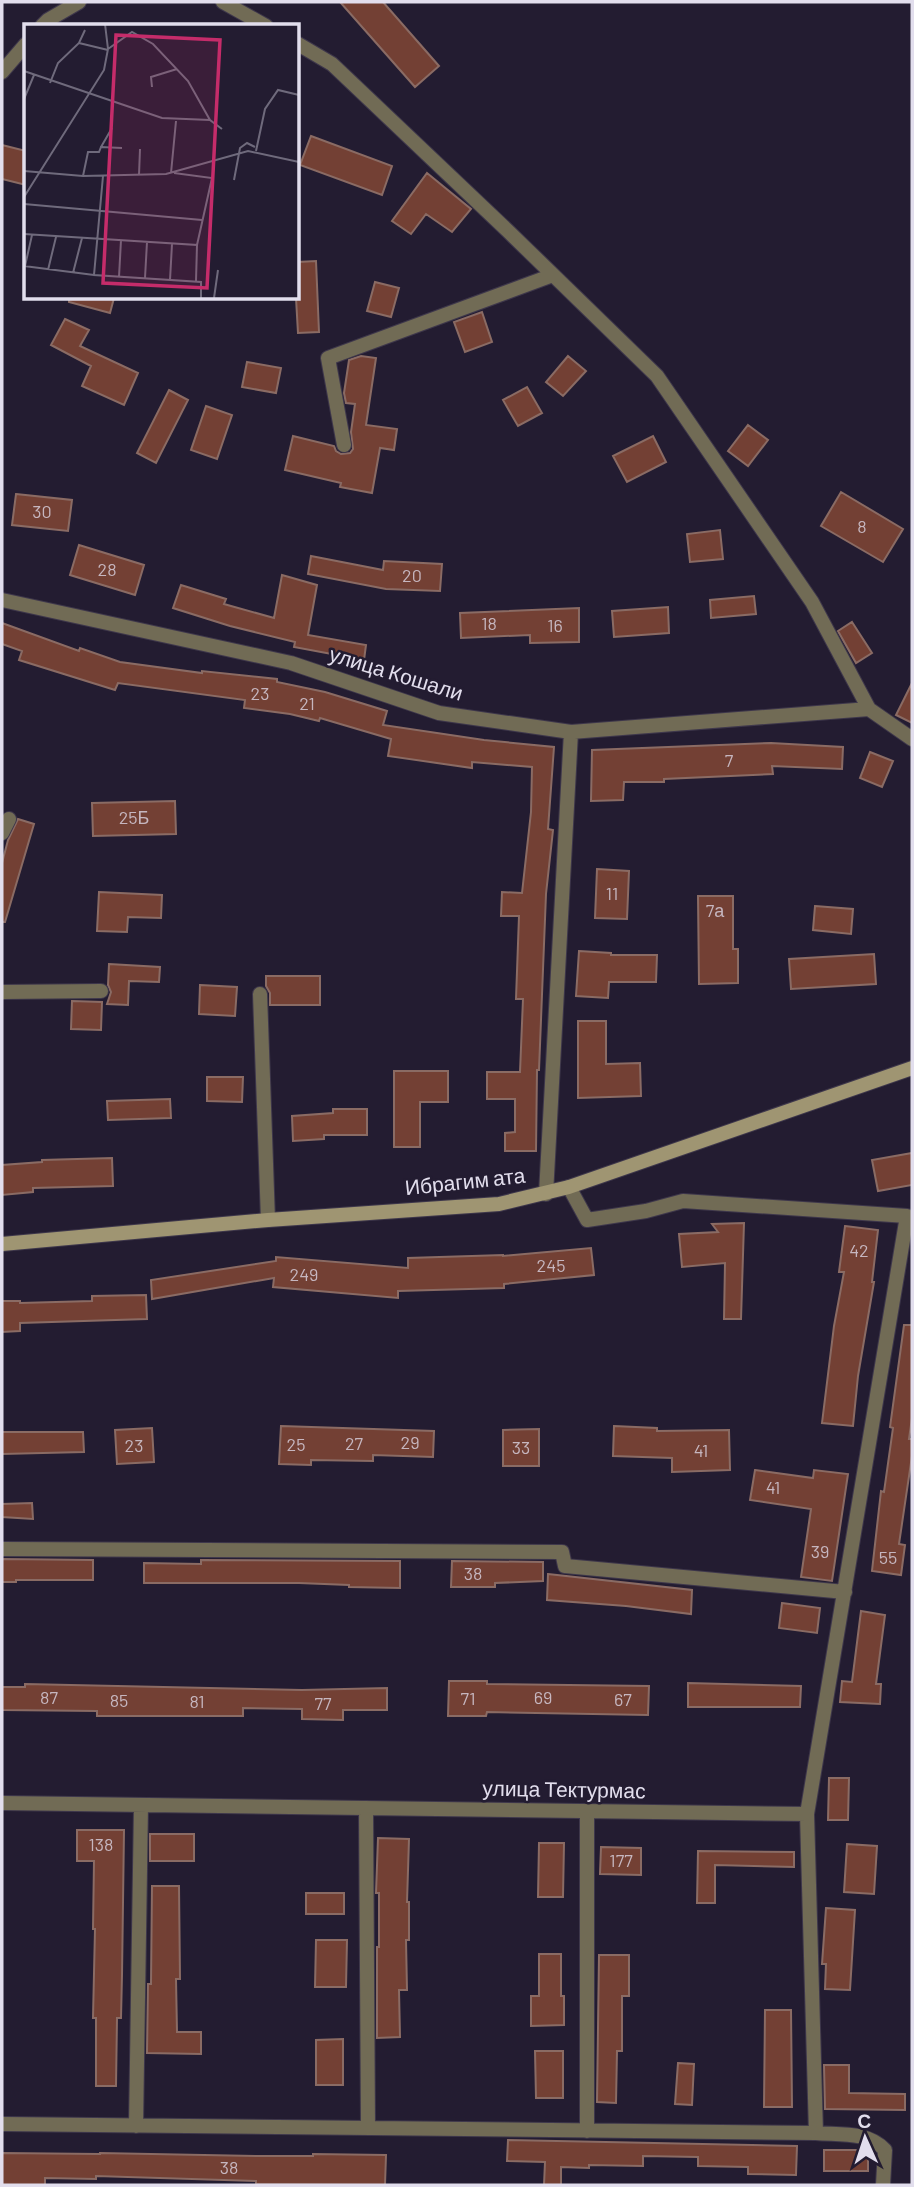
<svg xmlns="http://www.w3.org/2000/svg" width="914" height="2187" viewBox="0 0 914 2187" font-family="Barlow,sans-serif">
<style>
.building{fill:#734034;stroke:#8a6b64;stroke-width:2}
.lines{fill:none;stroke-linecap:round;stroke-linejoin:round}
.street-casing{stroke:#3e374b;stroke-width:16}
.secondary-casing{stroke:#3e374b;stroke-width:16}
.street{stroke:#716b55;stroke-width:14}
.secondary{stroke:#9f9572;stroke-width:14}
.labels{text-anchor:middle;stroke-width:5;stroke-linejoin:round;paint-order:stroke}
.number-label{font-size:18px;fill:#c6b6bf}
.street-label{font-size:21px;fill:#e2deed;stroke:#231c31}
.inset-road{fill:none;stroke:#6f6a7c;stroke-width:2}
.view{fill:#c52c6a;fill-opacity:0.15;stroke:#c52c6a;stroke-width:3.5}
.inset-edge{fill:none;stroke:#e2deed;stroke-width:3.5}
</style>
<rect width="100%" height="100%" fill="#231c31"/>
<path class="building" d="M340 2H383L439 66 415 87Z
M311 136 392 166 382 195 300 165Z
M2 145 26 151V185L2 179Z
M427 173 471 209 452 232 426 214 411 234 392 221Z
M316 261 319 332 298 333 296 298H298V262Z
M375 282 399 288 391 317 367 311Z
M69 298H114L110 313 69 302Z
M482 312 492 342 465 352 454 322Z
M65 319 89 330 80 346 138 373 124 405 82 386 91 366 51 345Z
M361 356 376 358 366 425 397 429 394 450 380 448 372 493 340 487 341 483 285 470 293 436 334 446 336 451 341 454 350 453 353 449 351 432 355 404 346 403 344 393 349 360Z
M568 356 586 371 563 396 546 382Z
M247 362 281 368 276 393 242 387Z
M527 387 542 413 518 426 503 400Z
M169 390 188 400 156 463 137 453Z
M206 406 232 415 217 459 191 450Z
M748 425 768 440 748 466 728 451Z
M653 436 666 462 627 482 613 456Z
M841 492 903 529 883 562 821 526Z
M16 494 72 500 68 531 12 525Z
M720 530 723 559 690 562 687 534Z
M79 545 144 565 135 595 70 575Z
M311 556 383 570 384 561 442 564 440 591 386 589 308 574Z
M282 575 317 585 308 635 366 645 364 660 294 647 295 642 230 626 173 608 181 585 226 599 224 604 274 618Z
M754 596 756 614 711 618 710 600Z
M668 607 669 633 614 637 612 611Z
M579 608V642L530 643V635L461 638 460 613Z
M852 622 872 653 856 663 838 631Z
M2 623 79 651 80 648 120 662 202 673V671L277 679V682L325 692 387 711 383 725 484 740 554 747 548 829 553 830 546 894 539 1070H537L536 1151H505V1133L515 1132V1099H487V1072H520L523 999H516L519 916H501L502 892 522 893 531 812 532 767 472 762V768L388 756 391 739 320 718 319 721 290 714 244 708 245 700 118 683 115 690 19 660 22 651 2 644Z
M912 683V723L896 715Z
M771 743 843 747 842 769 772 766 773 774 664 779V782H624L623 800 591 801 592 750Z
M870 752 893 761 882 787 860 778Z
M175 801 176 834 93 836 92 803Z
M18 819 34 824 5 922H2V863L8 840Z
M597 869 629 871 627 919 595 918Z
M99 892 162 895 161 918 128 917 127 932 97 931Z
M698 896H733V949H738V983L699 984Z
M815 906 853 909 851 934 813 930Z
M579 951 611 953V955H657L656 982H609L608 998 576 996Z
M874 954 876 984 791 989 789 959Z
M109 964 160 967 159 982 129 981 128 1005 107 1004 111 992 108 985Z
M266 976H320V1005H270V993L266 986Z
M200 985 237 987 235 1016 199 1014Z
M72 1001 102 1002 101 1030 71 1029Z
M578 1021H606V1064L640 1063 641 1096 578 1098Z
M394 1071H448V1102H420V1147H394Z
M207 1077H243L242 1102 207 1101Z
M170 1099 171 1118 108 1120 107 1101Z
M333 1109H367V1135H324V1139L293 1141 292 1116 333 1113Z
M912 1153V1185L878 1191 872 1160Z
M112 1158 113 1186 33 1188V1192L2 1195V1165L42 1162V1160Z
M744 1223 741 1319H724L725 1263 682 1267 679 1234 718 1232 712 1224Z
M845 1226 878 1230 872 1282H874L858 1376 853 1426 822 1423 834 1326 844 1272H839Z
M591 1248 594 1275 504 1284V1288L398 1291V1298L273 1287 274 1278 152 1299 151 1280 276 1261V1257L408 1268V1258L503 1255V1256Z
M146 1295 147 1319 20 1323V1331L2 1332V1301H20V1303L92 1301V1296Z
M904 1325H912V1418L909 1439H912V1456L899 1544 905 1545 901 1575 872 1571 881 1491 884 1492 893 1428 890 1427Z
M281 1426 434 1431 433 1457 373 1455V1461L311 1460V1465L279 1464Z
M614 1426 657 1428V1431L729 1430 730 1470 672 1472V1458L613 1456Z
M152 1428 154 1462 117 1464 115 1430Z
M539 1429V1466H503V1430Z
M2 1432H83L84 1452 2 1454Z
M755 1470 813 1478 814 1470 848 1474 832 1581 801 1577 811 1509 750 1500Z
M32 1503 33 1519 2 1517V1504Z
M2 1559 93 1560V1580H16V1582H2Z
M201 1560 400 1561V1588L349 1587V1585L299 1583H144V1563L201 1564Z
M452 1561 543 1562V1581L495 1583V1587H451Z
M548 1574 692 1590 691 1614 626 1606 547 1600Z
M782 1603 820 1608 817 1633 779 1628Z
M861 1611 885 1615 876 1684H881L880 1704 840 1702 842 1681 852 1682Z
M449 1681H487V1684L649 1686 648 1715 487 1712 486 1716H448Z
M688 1683 801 1686 800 1707H688Z
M25 1684 302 1690 387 1688V1710H343V1720L302 1719V1709L243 1708V1716H97V1711L2 1710V1687H25Z
M829 1778H849L848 1820H828Z
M77 1830H124L122 1975 121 2018H117L116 2086H96V2018H93L95 1929H93L94 1861H77Z
M150 1834H194V1861H150Z
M378 1838 409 1839 407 1902H409V1940H406L407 1990H399L400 2037 377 2038V1947H379V1893H376Z
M539 1843H564L563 1897H538Z
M847 1844 877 1846 874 1894 844 1892Z
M601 1847 641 1848V1875L600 1874Z
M698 1851 794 1852V1867L715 1865V1903H697Z
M152 1886H179L180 1979H176L177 2032H201V2054L147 2053 148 1984H151Z
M306 1893H344V1914H306Z
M826 1908 855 1910 850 1990 825 1989 826 1964H822Z
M316 1940H347L346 1987H315Z
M539 1954H561V1996H564V2025L531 2026V1996H539Z
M599 1955H629V1996H622V2051H617L616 2103 597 2102Z
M765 2010H791L792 2107H764Z
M343 2039V2085H316V2040Z
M535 2051H563V2098H536Z
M678 2063 694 2064 692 2105 675 2104Z
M824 2065H849V2093L905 2094V2110L825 2109Z
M508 2140 797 2146 796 2175 748 2174V2167L698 2166V2157L643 2156V2166L589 2165V2168L561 2167V2185H544L545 2162 507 2161Z
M824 2150H868V2171H824Z
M2 2153 100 2154V2153L257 2156H313V2154L386 2155 385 2185 256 2184V2181L96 2176V2179L45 2178V2185H2Z"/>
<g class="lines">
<g class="street-casing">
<path id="street" d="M223 2 266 26
M42 26 48 20 79 2
M298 44 332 64 509 232 657 376 812 602 869 709 912 739
M2 72 26 44
M344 445 328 358 553 275
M2 600 291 663 439 713 571 732 869 709
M2 833 9 819
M2 992 101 991
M260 994 268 1220
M569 1187 587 1220 646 1211 683 1201 907 1216 807 1814
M546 1194 571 732
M2 1549 562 1552 565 1566 845 1592
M2 1803 807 1814 816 2133
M366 1808 368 2128
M587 1811V2131
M2 2124 816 2133C840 2135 867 2131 885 2150L883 2185
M136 2126 141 1805"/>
</g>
<g class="secondary-casing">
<path id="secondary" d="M2 1244 268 1220 499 1204 569 1187 912 1068"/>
</g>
<use href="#street" class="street"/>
<use href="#secondary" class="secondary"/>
</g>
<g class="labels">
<g class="number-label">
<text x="42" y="518">30</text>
<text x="862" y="533">8</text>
<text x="107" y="576">28</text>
<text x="412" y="582">20</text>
<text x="489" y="630">18</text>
<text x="555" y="632">16</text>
<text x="260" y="700">23</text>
<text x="307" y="710">21</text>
<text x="729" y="767">7</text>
<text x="134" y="824">25Б</text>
<text x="612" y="900">11</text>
<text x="715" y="917">7а</text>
<text x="859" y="1257">42</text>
<text x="551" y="1272">245</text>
<text x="304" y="1281">249</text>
<text x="410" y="1449">29</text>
<text x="354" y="1450">27</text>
<text x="296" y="1451">25</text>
<text x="134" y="1452">23</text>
<text x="521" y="1454">33</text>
<text x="701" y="1457">41</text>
<text x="773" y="1494">41</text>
<text x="820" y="1558">39</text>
<text x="888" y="1564">55</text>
<text x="473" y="1580">38</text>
<text x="49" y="1704">87</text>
<text x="543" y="1704">69</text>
<text x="468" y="1705">71</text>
<text x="623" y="1706">67</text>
<text x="119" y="1707">85</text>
<text x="197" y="1708">81</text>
<text x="323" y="1710">77</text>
<text x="101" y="1851">138</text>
<text x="621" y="1867">177</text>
<text x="229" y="2174">38</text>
</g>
<g class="street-label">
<text transform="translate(396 674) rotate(17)" y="7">улица Кошали</text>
<text transform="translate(465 1182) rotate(-6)" y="7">Ибрагим ата</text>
<text transform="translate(564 1790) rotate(1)" y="7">улица Тектурмас</text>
</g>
</g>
<g transform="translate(24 24)">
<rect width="275" height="275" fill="#231c31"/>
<path class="inset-road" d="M55 19 84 26M84 25 108 8 129 20 164 57 186 96 198 105M0 47 138 94 186 96M26 59 34 39 55 19 61 6M128 63 127 53 153 45M0 75 10 51M77 123 88 104M232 127 241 85 254 66 275 71M0 147 59 152 142 150 224 127 275 138M147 149 152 97M150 149 188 154 173 221M115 151 116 125M59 152 64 128H75L77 123 98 124M79 152 70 251 177 258V274M210 156 216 124 223 119 231 123M0 173 80 46 84 25 81 0M0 180 178 196M0 210 173 221 172 257M0 242 70 251M1 242 8 211M24 246 32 213M49 249 58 214M95 253 97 216M121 254 123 218M146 256 148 220M190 274 194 246"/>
<path class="view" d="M92 11 196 16 183 264 79 259Z"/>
<rect width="275" height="275" class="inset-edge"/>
</g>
<rect width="914" height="2187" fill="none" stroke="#e2deed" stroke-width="7"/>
<g transform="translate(865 2138) rotate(357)" stroke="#231c31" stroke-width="5" paint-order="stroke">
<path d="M0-5L12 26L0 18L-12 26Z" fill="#e2deed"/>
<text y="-10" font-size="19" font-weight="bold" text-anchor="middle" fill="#e2deed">С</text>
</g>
</svg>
